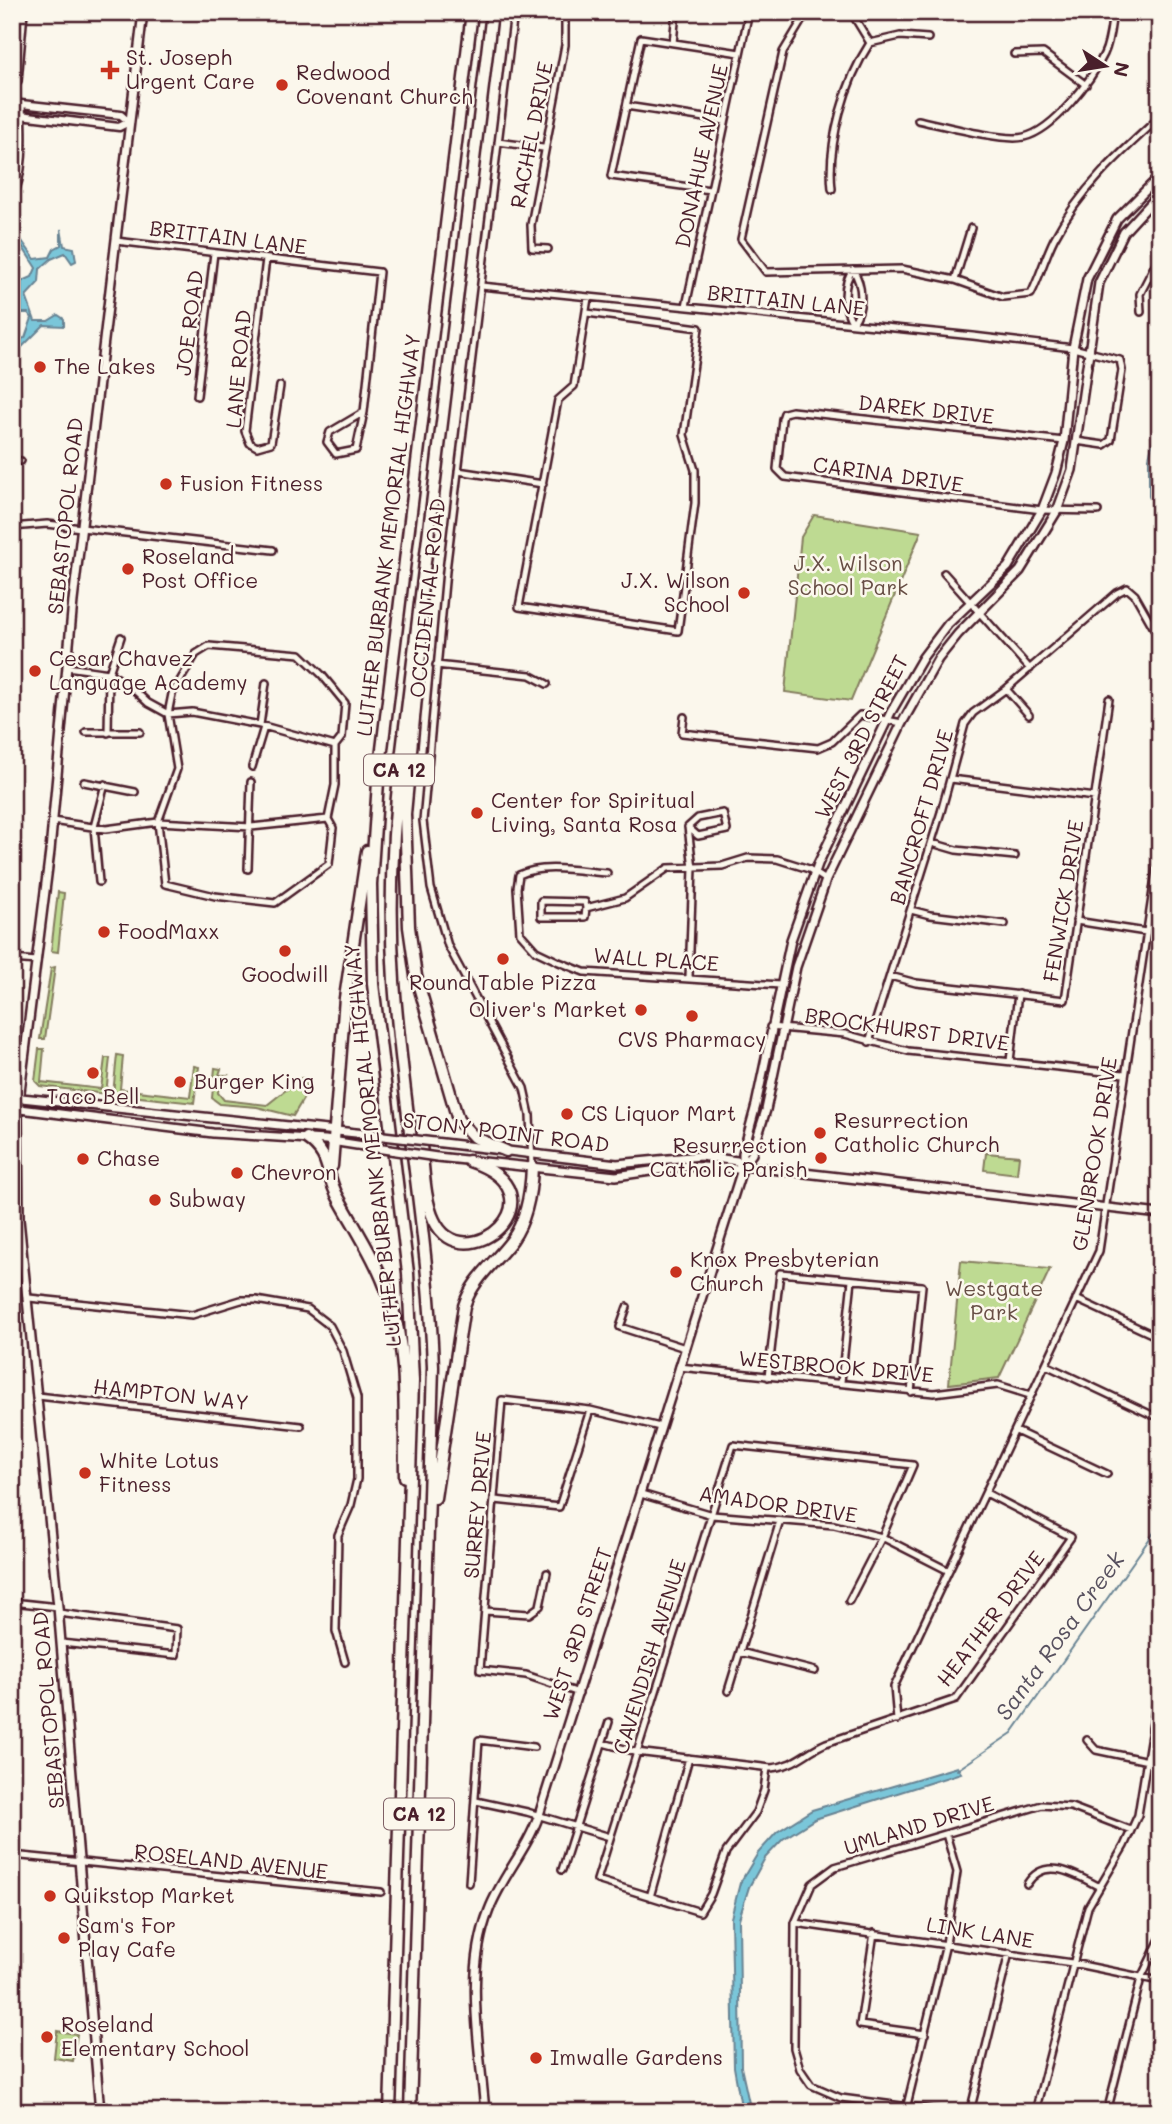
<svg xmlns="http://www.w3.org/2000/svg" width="1172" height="2124" viewBox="0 0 1172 2124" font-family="Mali,sans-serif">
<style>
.green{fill:#beda92;stroke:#847c5e;stroke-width:2}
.water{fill:#7ac6d9;stroke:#678393;stroke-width:2}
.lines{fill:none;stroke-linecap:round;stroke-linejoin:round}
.stream{stroke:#678393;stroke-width:2}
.minor-casing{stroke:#4a1f2b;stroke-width:10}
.tertiary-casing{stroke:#4a1f2b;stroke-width:11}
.secondary-casing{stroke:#4a1f2b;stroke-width:12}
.motorway-casing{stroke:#4a1f2b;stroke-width:15}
.minor{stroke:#fbf7ec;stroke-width:5}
.tertiary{stroke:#fbf7ec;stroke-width:6}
.secondary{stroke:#fbf7ec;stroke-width:7}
.motorway{stroke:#fbf7ec;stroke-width:10}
.secondary-bridge-casing{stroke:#4a1f2b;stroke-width:12;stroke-linecap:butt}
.secondary-bridge{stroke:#fbf7ec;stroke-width:7}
.poi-dot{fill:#c8321e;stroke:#fbf7ec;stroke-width:2.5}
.labels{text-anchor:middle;stroke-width:5;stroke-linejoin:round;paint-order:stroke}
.shield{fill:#fbf7ec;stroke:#7f6065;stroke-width:2}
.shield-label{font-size:19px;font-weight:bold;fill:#4a1f2b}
.poi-label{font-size:21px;fill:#4a1f2b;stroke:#fbf7ec;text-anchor:start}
.street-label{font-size:21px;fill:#4a1f2b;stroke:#fbf7ec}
.park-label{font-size:21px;fill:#674e45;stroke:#fbf7ec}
.water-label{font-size:23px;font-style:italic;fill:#58515f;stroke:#fbf7ec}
</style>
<rect width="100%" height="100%" fill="#fbf7ec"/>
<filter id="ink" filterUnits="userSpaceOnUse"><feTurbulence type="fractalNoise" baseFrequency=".0143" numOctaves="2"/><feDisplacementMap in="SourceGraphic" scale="14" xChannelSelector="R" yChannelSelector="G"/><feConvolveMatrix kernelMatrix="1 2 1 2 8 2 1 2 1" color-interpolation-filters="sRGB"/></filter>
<g filter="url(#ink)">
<path class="green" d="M814 515 921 532 851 701 785 692 801 537Z
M58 892 64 893 58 952 51 951Z
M55 967 45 1039H40L51 968Z
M39 1049H44L41 1082 101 1089 105 1058H110L106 1094 40 1086 35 1081Z
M117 1055 123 1056 120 1089 190 1097 194 1066 199 1067 194 1103 113 1094Z
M215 1068 221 1069 219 1075H227L219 1081 218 1093 224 1100 267 1105 301 1078H307L305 1096 293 1116 257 1107 220 1104 212 1098Z
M986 1153 1019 1156 1017 1174 984 1170Z
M961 1261 1050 1269 999 1378 949 1384Z
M57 2031 77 2034 73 2061 54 2058Z"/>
<path class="water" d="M61 229 64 246 74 248 76 261 72 263 65 253 51 259 40 269 39 282 26 296 35 321H48L58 315 64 319V326L44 325 18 351 12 369V341L25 338 32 318 28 313H12L16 284 32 277 36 268 20 243 22 241 35 259 50 257 54 249 61 245Z
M957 1767 961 1773 815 1819 783 1839 765 1858 749 1887 739 1919 741 2067 751 2112H742L734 2067 731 1918 740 1883 758 1853 777 1832 812 1810Z"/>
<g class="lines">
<path class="stream" d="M1160 408 1149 458V496L1160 520
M957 1770 1012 1733 1160 1524"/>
<g class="minor-casing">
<path id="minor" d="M514 12 446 571 423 821 431 888 448 946 524 1088 530 1115 532 1167
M807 12 783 52 741 239 766 272 902 269 955 280 1003 297 1031 294C1040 276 1045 257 1054 239 1080 189 1119 154 1160 117
M851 12 870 43
M673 43 676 12
M1014 54 1043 53 1086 85
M12 80 18 81 24 12
M626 106 725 121
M918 120C941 125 1003 142 1024 137 1054 130 1091 81 1104 54 1110 42 1111 25 1113 12
M498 142 543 148
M832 189C827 143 845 81 870 43L900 36 928 38
M710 190 611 176 641 38 740 53
M12 199C26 172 23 133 22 104
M116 241 379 272 364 412
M548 249 532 248 531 225 565 45V12
M266 259 245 431 250 443 257 447 271 443 280 386
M853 270C863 285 864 308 853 323 843 309 842 283 853 270Z
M955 280 971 228
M481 286 973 336 1073 348 1120 360 1122 370 1111 440 1104 445 1076 441
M686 306 749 12
M1141 312 1140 294 1160 255
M587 313 699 328 684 435 695 470V503L678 631 519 607 558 400 574 386 588 298
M197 396 214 253
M364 412 356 450 336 454 327 442 330 432Z
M1064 441 792 411 784 413 782 419 777 469 785 477 1042 510 1098 511
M12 460 21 461
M458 471 543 484
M12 527 47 524 273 550
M944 573 1030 669
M436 665 530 675 547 684
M1006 689 1029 715
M684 717 682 733 818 748 832 742 860 715 902 723
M260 725 266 683
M86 732H140
M108 733 109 673 121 637
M252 767 264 727
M951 779 1095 797
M84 782 135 792
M328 819 333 828 329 864 275 903 215 896 165 884 158 822 177 769 168 714 172 694 196 654 209 646 300 654 322 675 345 703 342 737 335 746
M52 821 106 829 158 822 251 827 328 819 335 785V746L260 725 192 712 168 714 148 703 129 685 109 673 67 667
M688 827 698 836 727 830 723 813 698 818 688 827 693 868 689 977
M932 843 956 850 1015 856
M248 869 251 782
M607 873C580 871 544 863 519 875L517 888 520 933 536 951 559 962 584 972 780 985
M99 882 94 827 105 784
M586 908 585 902 541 901V917H585L586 908 625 898 668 868 722 866 748 858 777 859 809 869 826 880
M911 910 930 915 1005 924
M1076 921 1146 932
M12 959 37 961
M890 976 916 983 1065 1000 1109 699
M770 1027 845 1034 908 1051 1124 1074
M869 1042 941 812 965 724 973 713 1006 689 1117 593 1127 588 1135 595 1160 639
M1010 1061 1018 994
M29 1298 192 1315 241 1300H256L308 1309 330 1326 343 1351 357 1398V1479L351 1505 338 1535 336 1631 345 1662
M1076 1299 1160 1338
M627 1307 620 1327 685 1348
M1046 1365 1152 1415
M679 1367 934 1393 998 1385 1030 1395
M768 1377 780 1273 922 1286 911 1392
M841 1382 852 1280
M38 1396 301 1426
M1016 1431 1107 1474
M641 1494 712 1515 834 1525 882 1537 947 1570
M495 1500 559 1507 590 1410
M12 1602 58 1607
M485 1611 529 1614 540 1606 547 1573
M59 1613 177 1629 176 1655 61 1643
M740 1652 815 1671
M728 1691 780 1521
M579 1693 526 1675 480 1670 502 1400 590 1410 660 1427
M897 1720 894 1687 1099 1251 1160 844
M1087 1740 1096 1750 1148 1761
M603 1743 636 1752 771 1768C795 1766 805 1752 826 1743L956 1699 1071 1537 986 1493
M767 1768 764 1790 756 1812 726 1852 711 1894 700 1912 597 1880 733 1445 913 1465 882 1537 849 1601
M476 1801 527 1812 610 1837
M12 1855 381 1892
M562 1870 609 1722
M469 1883 479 1740 534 1747
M1027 1884C1045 1855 1076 1875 1098 1886
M650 1897 689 1758
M795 1923 1072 1963 1160 1981
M874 1933 860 2025 925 2034
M907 2105 946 1944 957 1872 946 1834
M947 2112 841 2098 811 2085 800 2069 794 2048 795 1923 812 1884 835 1867 1042 1805 1071 1807 1131 1830
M970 2112 1009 1953
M1035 2112 1088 1907 1124 1846 1138 1815 1160 1679
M1107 2112 1141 1978 1160 1939"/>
</g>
<g class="tertiary-casing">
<path id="tertiary" d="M12 103 121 115 129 122 119 127 12 114"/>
</g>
<g class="secondary-casing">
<path id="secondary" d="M12 1097 375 1135
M12 1108 213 1133 325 1140 376 1148
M434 1142 617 1164 700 1156 737 1161 743 1166
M437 1157 616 1176 686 1166 736 1169 743 1166 1160 1214
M743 1165V1153L756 1105 791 940 818 864 891 712 923 657 948 624 1008 567 1042 510 1056 473 1064 441 1073 348 1087 279 1117 219 1160 176
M100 2112 58 1607 19 1219 18 1108 50 851 73 601 143 12
M485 2112C480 2046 464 1973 489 1910 502 1876 527 1850 539 1815L743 1166 752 1154 766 1110 796 967 826 880 902 723 938 659 958 634 1020 571 1057 511 1072 470 1099 283 1124 232 1160 193"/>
</g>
<g class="motorway-casing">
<path id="motorway" d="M423 623 405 814 409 927 416 976 458 1120 474 1137 506 1151
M306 1138C333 1157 324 1172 338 1197 356 1230 377 1261 389 1297 409 1352 404 1418 405 1477
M421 1146C424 1169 424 1199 434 1220 464 1284 569 1194 469 1161
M332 1166 345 998 367 851
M435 1498 464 1306C473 1278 495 1263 512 1240 527 1219 531 1193 532 1167
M390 2112 413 1381 408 1273 373 984 371 884 378 782 472 12
M410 2112 433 1367C429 1237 403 1110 394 981 389 907 392 833 401 759L492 12"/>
</g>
<use href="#minor" class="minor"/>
<use href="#tertiary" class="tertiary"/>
<use href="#secondary" class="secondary"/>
<use href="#motorway" class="motorway"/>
<g class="secondary-bridge-casing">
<path id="secondary-bridge" d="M375 1135 434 1142
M376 1148 437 1157"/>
</g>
<use href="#secondary-bridge" class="secondary-bridge"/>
</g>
</g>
<g class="poi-dot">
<path d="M106.5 59.5h7v7h7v7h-7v7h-7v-7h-7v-7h7z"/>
<circle cx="282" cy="85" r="7"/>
<circle cx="40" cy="367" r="7"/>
<circle cx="166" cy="484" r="7"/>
<circle cx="128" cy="569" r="7"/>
<circle cx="744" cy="593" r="7"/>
<circle cx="35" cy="671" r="7"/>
<circle cx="477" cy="813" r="7"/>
<circle cx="104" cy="932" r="7"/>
<circle cx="285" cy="951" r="7"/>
<circle cx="503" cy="959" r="7"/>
<circle cx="641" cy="1010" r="7"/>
<circle cx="692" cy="1016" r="7"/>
<circle cx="93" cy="1073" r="7"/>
<circle cx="180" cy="1082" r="7"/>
<circle cx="567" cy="1114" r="7"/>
<circle cx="820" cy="1133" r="7"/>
<circle cx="821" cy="1158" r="7"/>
<circle cx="83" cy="1159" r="7"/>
<circle cx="237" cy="1173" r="7"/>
<circle cx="155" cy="1200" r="7"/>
<circle cx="676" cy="1272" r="7"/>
<circle cx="85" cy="1473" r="7"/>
<circle cx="50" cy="1896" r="7"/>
<circle cx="64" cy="1938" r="7"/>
<circle cx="47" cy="2037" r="7"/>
<circle cx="536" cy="2058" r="7"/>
</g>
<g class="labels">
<g class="shield">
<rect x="364" y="754.5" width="70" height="31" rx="5"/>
<rect x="384" y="1798.5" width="70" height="31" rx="5"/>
</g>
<g class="shield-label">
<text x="399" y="777">CA 12</text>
<text x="419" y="1821">CA 12</text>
</g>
<g class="poi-label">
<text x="126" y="65">St. Joseph<tspan x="126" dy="24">Urgent Care</tspan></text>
<text x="296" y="80">Redwood<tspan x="296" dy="24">Covenant Church</tspan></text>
<text x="54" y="374">The Lakes</text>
<text x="180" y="491">Fusion Fitness</text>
<text x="142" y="564">Roseland<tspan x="142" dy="24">Post Office</tspan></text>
<text x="730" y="588" text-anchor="end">J.X. Wilson<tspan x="730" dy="24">School</tspan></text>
<text x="49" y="666">Cesar Chavez<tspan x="49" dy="24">Language Academy</tspan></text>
<text x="491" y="808">Center for Spiritual<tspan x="491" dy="24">Living, Santa Rosa</tspan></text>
<text x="118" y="939">FoodMaxx</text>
<text x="285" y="982" text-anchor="middle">Goodwill</text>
<text x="503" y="990" text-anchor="middle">Round Table Pizza</text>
<text x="627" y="1017" text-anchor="end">Oliver's Market</text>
<text x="692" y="1047" text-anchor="middle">CVS Pharmacy</text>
<text x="194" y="1089">Burger King</text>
<text x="93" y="1104" text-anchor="middle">Taco Bell</text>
<text x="581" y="1121">CS Liquor Mart</text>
<text x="834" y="1128">Resurrection<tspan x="834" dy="24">Catholic Church</tspan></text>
<text x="807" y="1153" text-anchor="end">Resurrection<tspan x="807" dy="24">Catholic Parish</tspan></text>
<text x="97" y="1166">Chase</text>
<text x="251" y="1180">Chevron</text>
<text x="169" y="1207">Subway</text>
<text x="690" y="1267">Knox Presbyterian<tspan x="690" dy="24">Church</tspan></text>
<text x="99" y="1468">White Lotus<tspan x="99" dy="24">Fitness</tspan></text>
<text x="64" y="1903">Quikstop Market</text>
<text x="78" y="1933">Sam's For<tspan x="78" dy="24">Play Cafe</tspan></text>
<text x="61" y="2032">Roseland<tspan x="61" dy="24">Elementary School</tspan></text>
<text x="550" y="2065">Imwalle Gardens</text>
</g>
<g class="street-label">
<text transform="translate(532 135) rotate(-79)" y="7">RACHEL DRIVE</text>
<text transform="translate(702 156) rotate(-78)" y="7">DONAHUE AVENUE</text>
<text transform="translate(228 238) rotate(7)" y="7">BRITTAIN LANE</text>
<text transform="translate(786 301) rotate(6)" y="7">BRITTAIN LANE</text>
<text transform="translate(190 323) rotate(-83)" y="7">JOE ROAD</text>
<text transform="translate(239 369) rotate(-85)" y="7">LANE ROAD</text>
<text transform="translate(926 410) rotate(6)" y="7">DAREK DRIVE</text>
<text transform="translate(888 475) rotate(8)" y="7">CARINA DRIVE</text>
<text transform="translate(66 516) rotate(-84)" y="7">SEBASTOPOL ROAD</text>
<text transform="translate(389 535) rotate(-83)" y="7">LUTHER BURBANK MEMORIAL HIGHWAY</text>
<text transform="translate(428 598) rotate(-84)" y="7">OCCIDENTAL ROAD</text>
<text transform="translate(862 737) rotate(-63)" y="7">WEST 3RD STREET</text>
<text transform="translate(922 817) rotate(-74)" y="7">BANCROFT DRIVE</text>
<text transform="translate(1064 901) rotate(-81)" y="7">FENWICK DRIVE</text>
<text transform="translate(656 960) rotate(4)" y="7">WALL PLACE</text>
<text transform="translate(907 1030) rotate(8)" y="7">BROCKHURST DRIVE</text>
<text transform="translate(506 1133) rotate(7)" y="7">STONY POINT ROAD</text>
<text transform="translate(373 1145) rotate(-96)" y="7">LUTHER BURBANK MEMORIAL HIGHWAY</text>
<text transform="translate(1095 1154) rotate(-81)" y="7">GLENBROOK DRIVE</text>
<text transform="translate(836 1367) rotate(5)" y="7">WESTBROOK DRIVE</text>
<text transform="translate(171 1395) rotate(6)" y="7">HAMPTON WAY</text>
<text transform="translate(478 1505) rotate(-85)" y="7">SURREY DRIVE</text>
<text transform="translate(778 1505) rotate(8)" y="7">AMADOR DRIVE</text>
<text transform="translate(991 1619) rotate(-53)" y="7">HEATHER DRIVE</text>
<text transform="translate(578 1634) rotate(-72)" y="7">WEST 3RD STREET</text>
<text transform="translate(650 1657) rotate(-73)" y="7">CAVENDISH AVENUE</text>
<text transform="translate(49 1710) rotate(-95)" y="7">SEBASTOPOL ROAD</text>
<text transform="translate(919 1826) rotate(-17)" y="7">UMLAND DRIVE</text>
<text transform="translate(231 1862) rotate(6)" y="7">ROSELAND AVENUE</text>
<text transform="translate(980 1933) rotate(9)" y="7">LINK LANE</text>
</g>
<g class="park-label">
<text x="848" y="571">J.X. Wilson<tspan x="848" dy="24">School Park</tspan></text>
<text x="994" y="1296">Westgate<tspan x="994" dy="24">Park</tspan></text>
</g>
<g class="water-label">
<text transform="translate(1060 1636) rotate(-54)" y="8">Santa Rosa Creek</text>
</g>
</g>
<rect width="1172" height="2124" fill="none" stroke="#fbf7ec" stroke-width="42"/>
<rect x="21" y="21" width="1130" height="2082" fill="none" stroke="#4a1f2b" stroke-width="2.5" filter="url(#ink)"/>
<g transform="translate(1105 66) rotate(102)" stroke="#fbf7ec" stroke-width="5" paint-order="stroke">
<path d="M0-5L12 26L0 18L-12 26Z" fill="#4a1f2b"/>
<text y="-10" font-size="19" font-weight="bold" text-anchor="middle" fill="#4a1f2b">N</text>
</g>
</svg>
